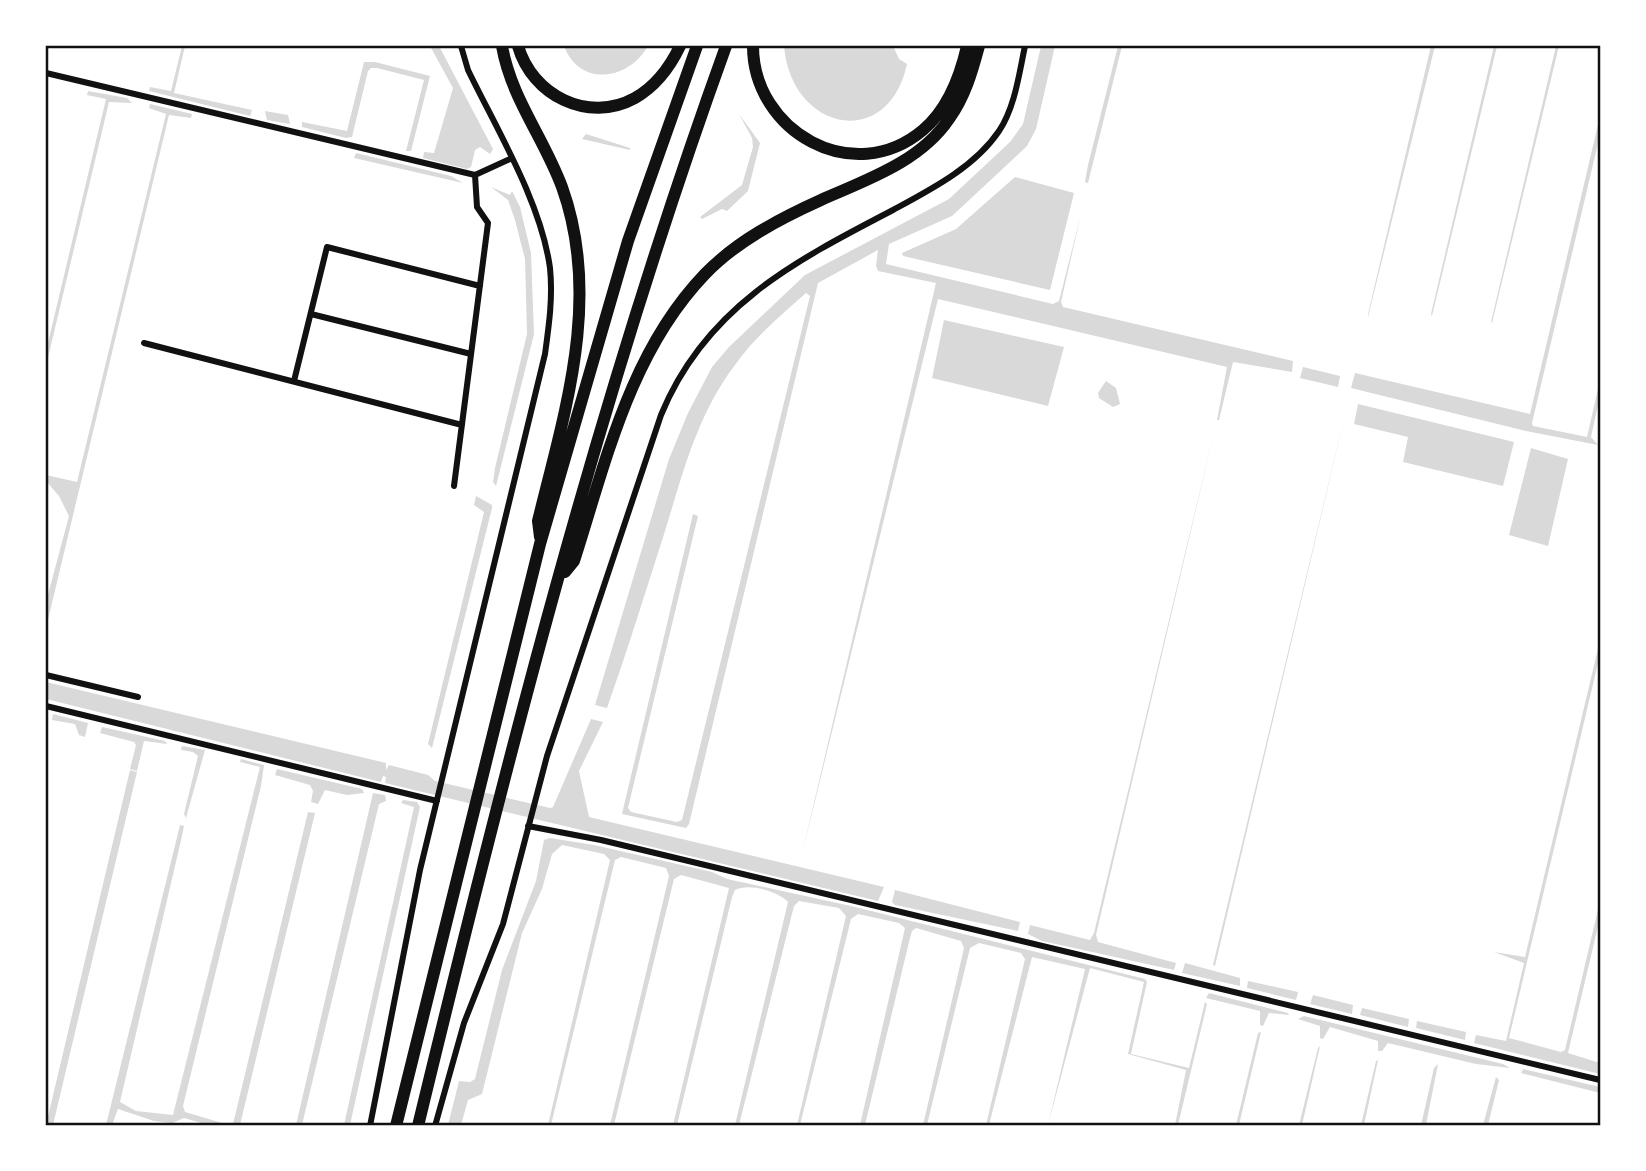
<svg xmlns="http://www.w3.org/2000/svg" width="1646" height="1171" viewBox="0 0 1646 1171" font-family="Merriweather,serif">
<style>
.water{fill:#d9d9d9}
.lines{fill:none;stroke-linecap:round;stroke-linejoin:round}
.minor{stroke:#111;stroke-width:6}
.motorway{stroke:#111;stroke-width:12}
.neatline{fill:none;stroke:#111;stroke-width:2.5}
</style>
<rect width="100%" height="100%" fill="#fff"/>
<path class="water" d="M182 46H185L174 93 252 110 250 116 149 91 150 87 171 91Z
M430 46H439L493 149 490 154 480 147 475 150 471 167 467 169 423 158 424 152 434 153 453 88Z
M564 46H648C629 80 580 88 564 46Z
M784 46H893L899 59 907 64C888 152 791 131 784 46Z
M1041 46H1055L1036 129 1027 146 952 216 889 244 886 264 1053 304 1059 301 1081 214 1061 302 1063 307 1293 361 1292 372 1233 362 1219 420H1217L1227 367 938 299 801 858 936 283 878 271 876 266 878 250 818 283 689 824 686 828 622 814 693 514 698 516 628 808 631 812 677 822 682 820 810 296 806 293C781 315 754 338 735 365 697 415 683 473 665 531 646 590 628 649 607 708L595 705 669 459 688 413 712 367 729 347 805 275 949 199 1010 142 1023 124Z
M1118 46H1122L1088 183 1085 182 1088 165Z
M1431 46H1435L1368 317V314Z
M1494 46H1497L1432 316 1431 314Z
M1556 46H1559L1492 323 1491 322Z
M364 62H375L430 76 411 151H406L424 80 377 68H371L368 71 352 137 346 138 302 127V122L347 131Z
M88 91 127 98 132 103 109 102 46 366V351L106 99 87 95Z
M150 104 192 114 191 118 169 115 46 628V602L69 516 59 496 46 481V475L77 482 166 114 149 108Z
M265 111 288 115 290 124 267 120Z
M739 114 760 143 748 191 727 211 722 209 702 219 700 217 742 185 753 147 752 138Z
M1600 116V135L1532 423 1533 426 1587 437 1600 380V396L1591 437 1598 445 1526 431 1351 388 1355 373 1530 414Z
M586 134 630 148V150L582 139Z
M356 153 451 176 463 183 354 158Z
M1015 177 1074 193 1050 290 903 256 902 253 956 229Z
M491 187 510 195 512 191 520 207 531 253 534 334 496 486 493 482 495 468 527 334 525 259 515 220 508 200Z
M944 320 1064 347 1048 406 932 378Z
M1303 367 1340 376 1338 387 1300 378Z
M1106 381 1116 388 1120 404 1113 407 1099 398 1098 393Z
M1348 402 1215 966 1213 965Z
M1358 404 1514 442 1503 486 1403 462 1408 437 1354 424Z
M1216 424 1096 935 1098 942 1176 963 1174 970 1042 941 1028 934 1030 925 1090 940 1094 933Z
M1531 448 1568 459 1548 546 1509 535Z
M476 496 492 505V508L432 748 428 744 484 512 474 505Z
M1600 640V655L1509 1038 1561 1052 1565 1050 1600 901V918L1568 1053 1600 1063V1074L1474 1043 1476 1035 1506 1041 1524 963 1494 952 1525 957Z
M46 682 386 763V770L389 765 428 775 435 781 550 808 553 807 591 719 603 722 579 771 589 817 884 887 878 901 385 783 386 777 383 776 381 782 46 699Z
M53 714 88 723 85 737 79 735 75 724 52 720Z
M102 727 165 741 167 744 144 741 137 771 130 769 136 745 134 742 100 733Z
M182 746 205 750 186 818 184 814 198 756 193 752 181 750Z
M241 759 264 765 261 786 183 1106 185 1112 229 1125H208L184 1118 172 1123 154 1121 118 1109 112 1125H106L180 825 184 826 182 836 120 1102 136 1111 173 1115 260 767 240 762Z
M277 769 362 789 364 793 347 795 325 790 318 804 311 802 313 791 310 785 275 775Z
M130 770 137 772 53 1125H46Z
M373 793 385 795 386 801 379 804 302 1125H296Z
M403 800 417 802 420 807 350 1125H344L414 807 401 803Z
M308 812 315 813 240 1125H230L233 1124Z
M550 838 594 845 712 872 727 879 851 906 1145 979 1147 982 1131 1054 1189 1068 1205 1002 1207 1004 1178 1125H1175L1186 1070 1128 1054 1144 982 1090 968 1048 1125 1085 969 1032 957 989 1125H986L1025 959 1021 953 979 943 970 948 927 1125H923L964 948 961 941 916 928 912 931 909 942 865 1125H860L905 928 899 923 858 914 851 919 800 1125H797L846 916 839 908 799 901 794 906 739 1125H735L788 902C777 891 749 883 735 890L732 897 677 1125H673L729 888 681 875 674 879 614 1125H610L669 876 666 868 621 857 615 860 551 1125H548L610 860 604 854 562 845 552 854 542 889 522 933 482 1094 468 1100 461 1125H448L459 1081 470 1082 475 1079 502 970 536 881 544 840Z
M895 890 1020 922 1018 931 895 905 892 902Z
M1185 963 1240 978V986L1182 973Z
M1248 981 1298 992 1296 1000 1247 988Z
M1209 993 1288 1013 1289 1015 1269 1013 1263 1026 1260 1025V1011L1206 998Z
M1313 995 1353 1005 1352 1014 1310 1004Z
M1362 1008 1409 1019 1408 1027 1360 1015Z
M1304 1016 1503 1064 1510 1068 1476 1064 1388 1043 1382 1051H1378V1041L1330 1027 1323 1039 1320 1038V1026L1298 1019Z
M1417 1021 1466 1032 1465 1040 1416 1028Z
M1261 1032 1239 1125H1236L1258 1033Z
M1320 1046 1302 1125H1299L1318 1048Z
M1378 1060 1364 1125H1361L1376 1061Z
M1438 1064 1426 1125H1421L1434 1068Z
M1523 1069 1600 1087V1093L1521 1073Z
M1496 1077 1499 1080 1488 1125H1483Z"/>
<g class="lines">
<path class="minor" d="M46 73 475 175 510 159
M311 314 471 354
M144 343 462 425
M294 381 327 247 480 286
M454 486 488 223 477 207 475 175
M46 675 138 697
M46 706 437 801
M528 826 601 840 1600 1080
M370 1126 420 870 545 354C549 325 553 297 550 268 541 202 497 130 468 70L461 46
M435 1126 464 1023 503 924 547 756 661 415C705 307 795 261 893 210 930 190 975 167 999 131 1015 107 1019 74 1025 46"/>
<path class="motorway" d="M502 46C511 98 544 138 562 187 602 298 565 411 538 521L540 537
M518 46C532 95 588 124 635 98 656 86 670 67 680 46
M753 46C753 131 853 189 923 130 948 109 960 77 967 46
M565 572 574 561C606 461 630 352 705 274 737 241 779 219 821 200 866 180 920 162 949 119 965 97 972 72 979 46
M396 1126 540 544 628 241 697 46
M418 1126C506 762 599 397 726 46"/>
</g>
<rect width="1646" height="1171" fill="none" stroke="#ffffff" stroke-width="94"/>
<rect x="47" y="47" width="1552" height="1077" class="neatline"/>
</svg>
